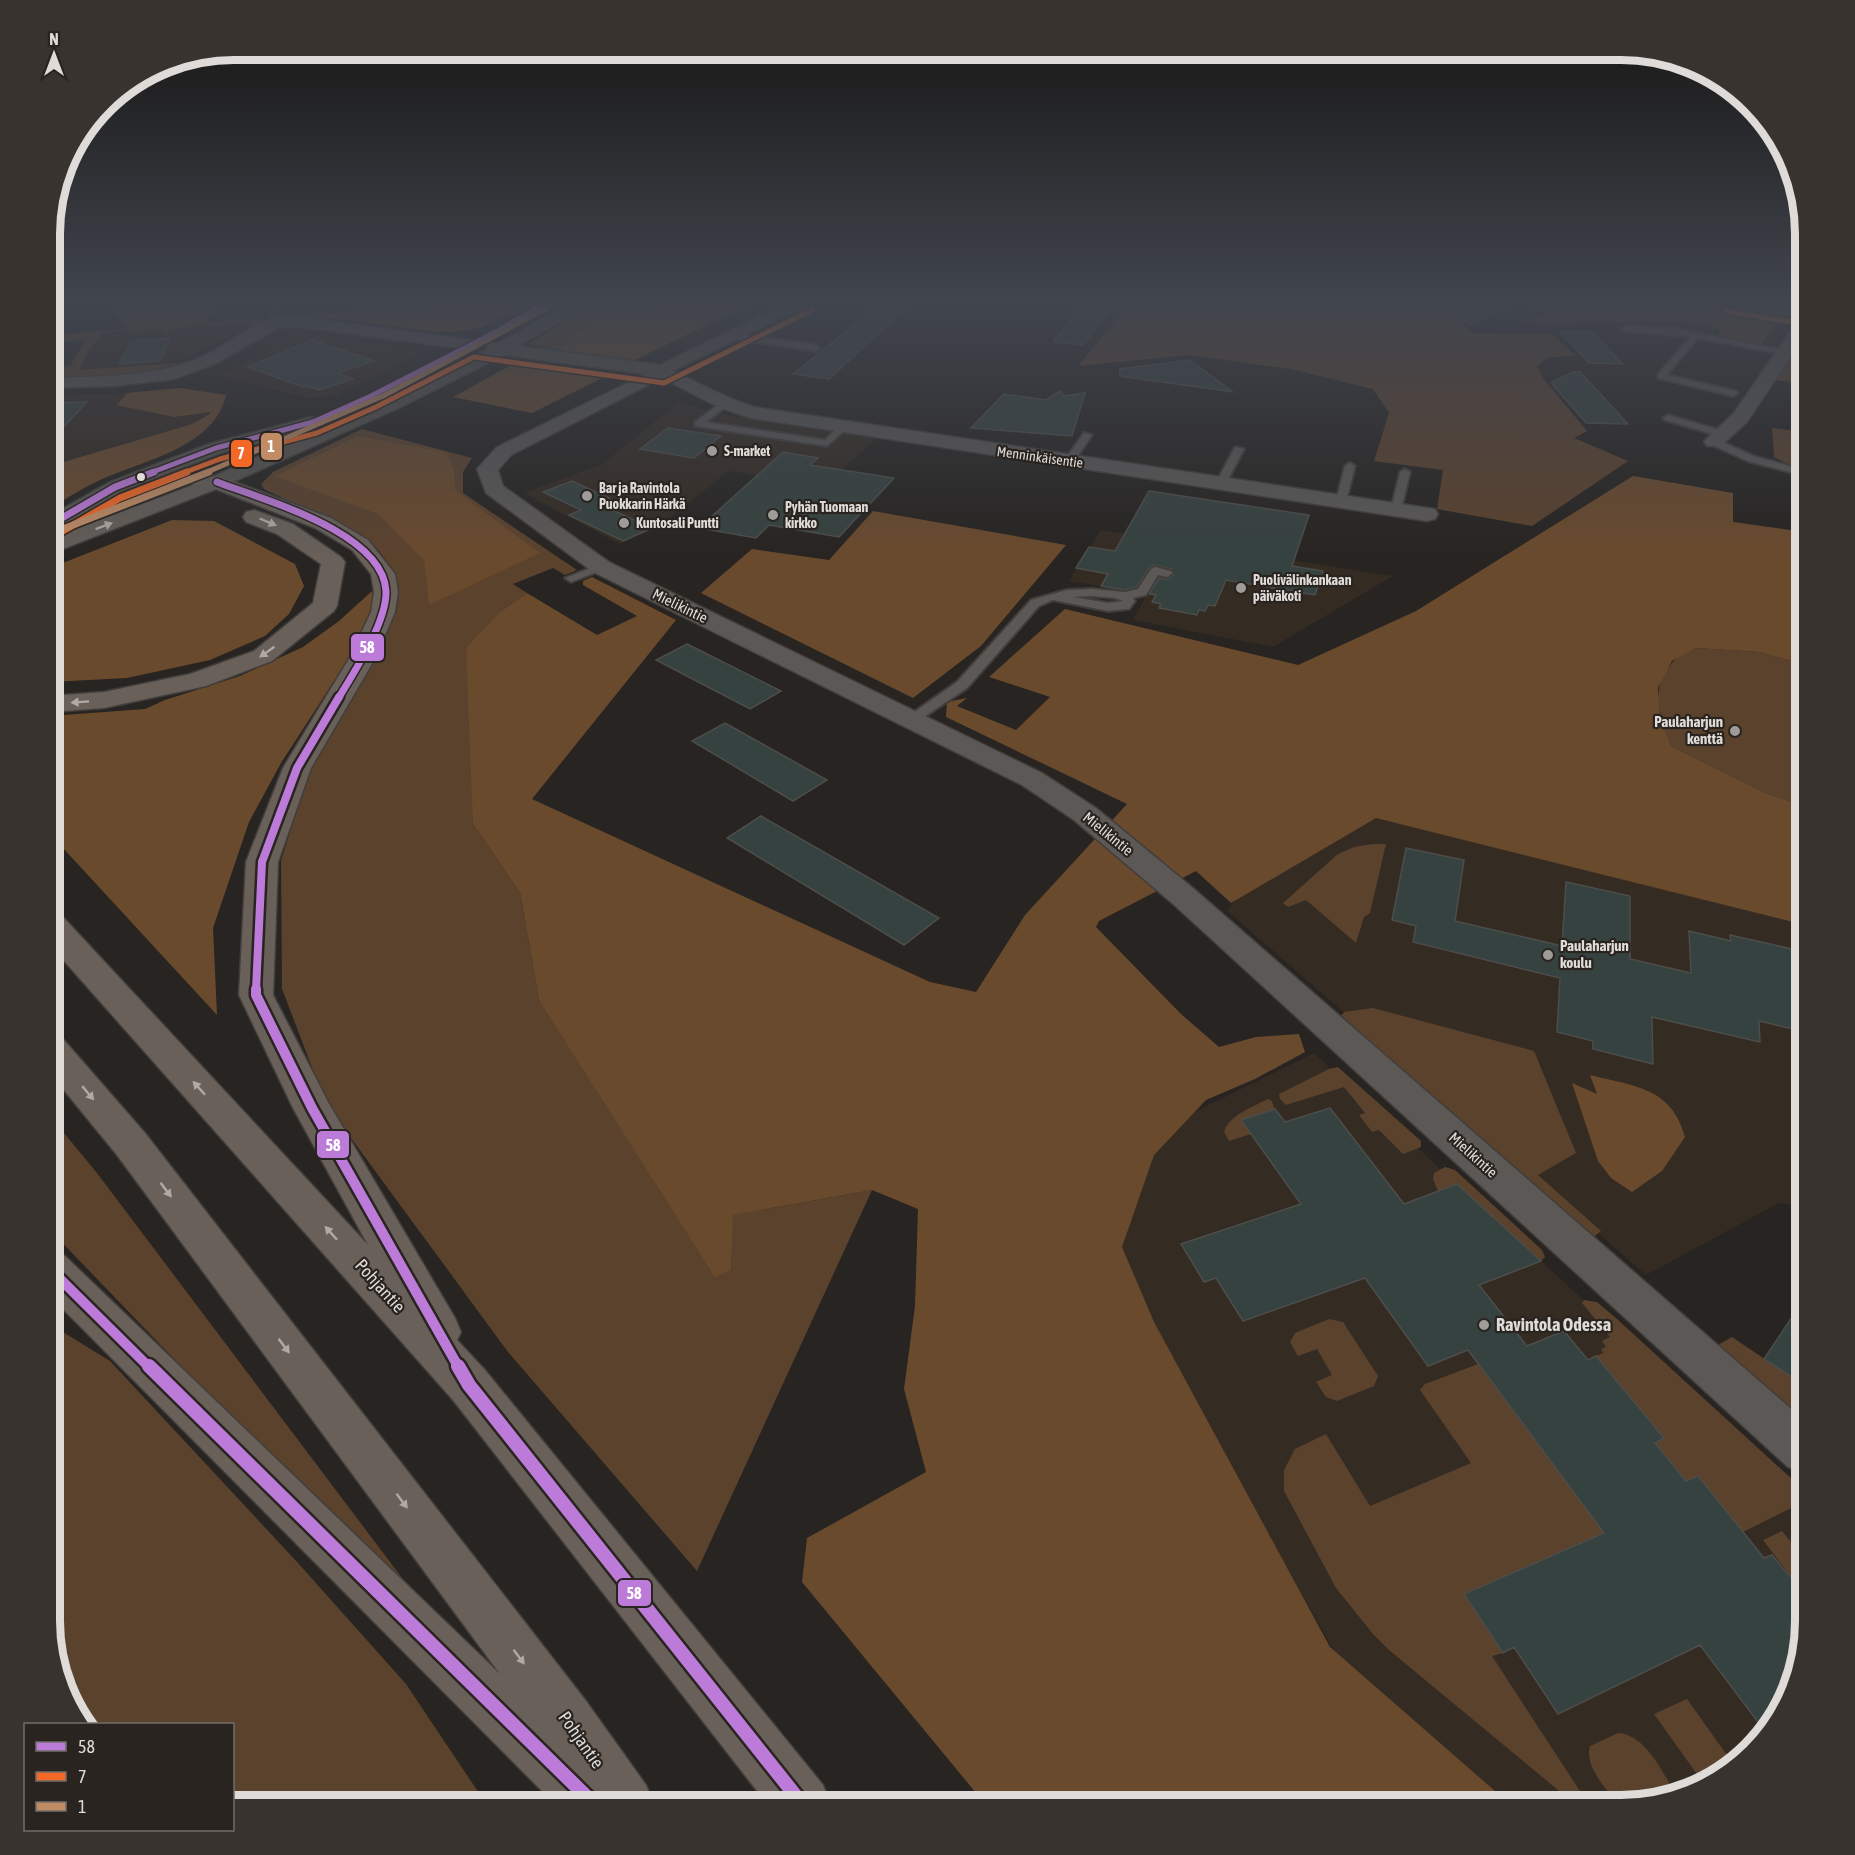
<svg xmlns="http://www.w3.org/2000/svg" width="1855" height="1855" viewBox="0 0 1855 1855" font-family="'Asap Condensed',sans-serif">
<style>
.built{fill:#342b23}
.green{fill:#5b422d}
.forest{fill:#6a4a2d}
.building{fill:#36423f;stroke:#4d4d4b;stroke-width:1.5}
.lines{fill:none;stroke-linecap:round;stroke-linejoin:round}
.lane-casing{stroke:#413e3c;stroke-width:4}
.street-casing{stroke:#413e3c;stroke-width:3}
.secondary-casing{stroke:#413e3c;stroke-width:3}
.primary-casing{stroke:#413e3c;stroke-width:3}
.highway-casing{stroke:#413e3c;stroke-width:3}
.lane{fill:#5b5856;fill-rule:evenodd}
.street{fill:#5b5856;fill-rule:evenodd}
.secondary{fill:#585450;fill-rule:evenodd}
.primary{fill:#635d57;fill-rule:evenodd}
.highway{fill:#686059;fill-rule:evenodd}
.bus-1-far4-casing{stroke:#29241f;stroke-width:8}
.bus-1-far3-casing{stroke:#29241f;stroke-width:10}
.bus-1-far2-casing{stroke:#29241f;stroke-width:13}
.bus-1-far1-casing{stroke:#29241f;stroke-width:15}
.bus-1-casing{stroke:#29241f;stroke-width:19}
.bus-2-far1-casing{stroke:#29241f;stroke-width:8}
.bus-2-casing{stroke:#29241f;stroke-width:10}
.bus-3-far1-casing{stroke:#29241f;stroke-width:8}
.bus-3-casing{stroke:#29241f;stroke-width:10}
.bus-1-far4{stroke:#bd7bd9;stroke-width:5}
.bus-1-far3{stroke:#bd7bd9;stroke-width:7}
.bus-1-far2{stroke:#bd7bd9;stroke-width:8}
.bus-1-far1{stroke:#bd7bd9;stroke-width:10}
.bus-1{stroke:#bd7bd9;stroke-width:14}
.bus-2-far1{stroke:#f36827;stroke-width:5}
.bus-2{stroke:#f36827;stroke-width:7}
.bus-3-far1{stroke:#c18c65;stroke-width:5}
.bus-3{stroke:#c18c65;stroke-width:7}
.oneway{fill:#afaaa5}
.oneway2{fill:#ada9a4}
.poi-dot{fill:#9f9b98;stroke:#29241f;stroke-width:2}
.bus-dot{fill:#dfdbd8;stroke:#29241f;stroke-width:2}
.labels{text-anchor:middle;stroke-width:4.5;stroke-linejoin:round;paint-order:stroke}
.far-poi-label{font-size:14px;font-weight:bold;fill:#dfdbd8;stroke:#29241f;text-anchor:start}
.far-street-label{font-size:14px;fill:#dfdbd8;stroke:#29241f}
.street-label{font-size:15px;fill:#dfdbd8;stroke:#29241f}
.poi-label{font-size:15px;font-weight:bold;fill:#dfdbd8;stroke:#29241f;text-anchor:end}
.near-street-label{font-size:18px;fill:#dfdbd8;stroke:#29241f}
.near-poi-label{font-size:18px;font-weight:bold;fill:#dfdbd8;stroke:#29241f;text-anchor:start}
.rim{fill:none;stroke:#dfdbd8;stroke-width:8}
.line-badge{stroke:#29241f;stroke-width:2}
.badge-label{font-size:16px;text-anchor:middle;font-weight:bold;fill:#fff}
</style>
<rect width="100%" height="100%" fill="#272421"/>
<path class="built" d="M267 318 161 372 73 375 99 332Z
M295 332 423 351 337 396 308 398 219 376Z
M127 393 118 404 174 417 201 411 210 412V414L192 424 50 466V395Z
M678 403 729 416 877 438 824 486 729 471 656 528 620 544 524 493 603 464Z
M1101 530 1393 576 1273 647 1133 620 1147 594 1069 581Z
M1307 803 1805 915V1205L1779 1203 1646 1275 1227 911Z
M1314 1053 1805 1503V1621L1791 1692 1743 1760 1692 1792 1622 1805H1509L1338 1658 1106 1249 1137 1140Z"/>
<path class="green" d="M280 299H285C275 315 269 327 249 327L248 322 171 328 168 334H165L166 330 103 332 86 354 79 370 197 362 147 376 50 379V368L70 366 86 340 50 342V335L126 329 114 309 218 305 205 323 267 318Z
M602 299H667L658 311 597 316 559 350 528 344Z
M1173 299H1443L1472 333 1551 334 1575 355 1547 358 1537 366 1543 378 1587 431 1574 438 1628 461 1532 526 1437 509 1443 470 1374 461 1389 413 1373 389 1291 369 1188 355 1078 366 1127 307 1167 311Z
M1505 299H1609L1647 305 1652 299H1687L1783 315 1760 346 1718 338 1720 329 1686 322H1576L1566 325 1521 321 1520 319 1540 317 1546 310Z
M1805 340V384L1776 380Z
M1772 428 1805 432V467L1788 464 1774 457Z
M362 429 472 458 463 472V493L577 570 565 575 553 568 513 584 527 593 501 611 473 824 520 893 539 1000 731 1270 732 1215 872 1190 697 1571 508 1352 326 1104 282 989 281 861 310 767 378 653 397 610 398 590 393 571 380 552 370 541 264 489 261 484 273 472Z
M1696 648 1759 652 1805 665V806L1768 794 1671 746C1660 717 1649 689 1672 663 1677 656 1689 652 1696 648Z
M1373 844H1386L1370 913 1364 917 1356 943 1306 900 1288 907 1283 903 1338 854 1354 847Z
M1373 1008 1534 1051 1576 1153 1538 1175 1601 1231 1589 1241 1338 1020 1344 1012Z
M1338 1067 1421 1141V1147L1403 1154 1379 1130 1372 1132 1359 1115 1365 1113 1344 1087 1286 1105 1280 1099 1279 1094 1329 1069Z
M1268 1099 1271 1100 1275 1109 1241 1120 1251 1134 1229 1141 1224 1132C1229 1115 1253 1107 1268 1099Z
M50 1116 97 1173 448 1639 446 1642 50 1230Z
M1445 1167 1455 1170 1542 1250 1545 1257 1541 1261 1457 1184 1438 1191 1433 1179 1434 1173Z
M1584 1300 1597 1302 1617 1319 1805 1491V1501L1743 1532 1686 1481 1655 1443 1664 1438 1637 1405 1627 1408 1611 1373 1596 1356 1603 1353 1601 1349 1606 1347 1602 1341 1610 1337 1582 1303Z
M1329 1319 1343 1322 1378 1376 1374 1386 1337 1401 1326 1397 1316 1382 1332 1375 1317 1349 1298 1356 1290 1342 1295 1333Z
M50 1324 110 1361 298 1563 406 1684 487 1805H233L232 1724H84L63 1692 50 1622Z
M1732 1337 1805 1386V1434L1709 1350Z
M1478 1364 1604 1533 1465 1594 1503 1653 1492 1656 1589 1805H1576L1389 1650 1373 1634 1336 1588 1284 1491V1470L1295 1449 1326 1434 1370 1506 1471 1463 1420 1390 1425 1384Z
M1782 1531 1805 1559V1595L1763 1540Z
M1687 1699 1734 1765 1704 1784 1654 1714Z
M1618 1733C1647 1735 1662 1773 1677 1795L1618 1805C1607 1789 1584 1767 1590 1746Z"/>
<path class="forest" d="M517 299H530L500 319 479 328 454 332 430 331 309 315Z
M667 299H760L635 360 559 350 597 316 657 311Z
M515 363 610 374 532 413 453 397Z
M180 388 226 395C214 450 137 461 94 483 79 490 64 500 50 508V466L192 424 210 414V412L174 417 117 405 127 393Z
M357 436 446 452 454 470 455 490 540 553 429 605 424 560 378 514 275 476Z
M1633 476 1733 493V522L1805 532V665L1759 652 1696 648 1672 661 1658 688 1660 715 1671 746 1768 794 1805 806V925L1376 818 1231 903 1196 871 1099 921 1096 927 1181 1014 1219 1047 1256 1037 1299 1034 1305 1052 1255 1079 1206 1100 1154 1155 1122 1247 1154 1322 1330 1647 1511 1805H986L802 1582 807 1538 926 1472 904 1389 915 1306 918 1209 872 1190 733 1215 731 1270 715 1277 539 1000 520 893 473 824 466 648 501 611 527 593 597 635 637 616 583 585V581L592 577 676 620 532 799 930 982 976 992 1025 915 1127 804 946 717 947 702 967 698 957 706 1016 730 1050 697 989 677 1065 609 1298 665 1416 611Z
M873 511 1066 545 981 646 913 698 701 593 752 549 829 560Z
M172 520 214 521 295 564 304 586 289 614 265 636 210 660 127 678 50 682V568Z
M372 591 375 605 358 644 281 763 249 822 213 928 217 1015 50 834V716L145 709 165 700 240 676 303 647 339 621Z
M1590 1075C1633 1086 1672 1087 1685 1137L1662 1171 1632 1192 1611 1178 1598 1161 1572 1083 1597 1094Z"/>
<path class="building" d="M886 299H916L829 379 793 374Z
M1447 299H1524L1469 325Z
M1088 300 1116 303 1083 345 1053 342Z
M1559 331H1591L1623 364 1589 363Z
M170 338 160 361 119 364 131 341Z
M312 340 374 361 338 373 353 379 319 390 306 386 303 387 248 367Z
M1190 360 1233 392 1120 376V369Z
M1573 372H1580L1628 424 1586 423 1551 383Z
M1060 391 1064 396 1085 393 1072 436 971 428 1004 394 1046 400Z
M87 402 50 441V403Z
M668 428 721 436 694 458 640 449Z
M783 452 818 458 810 465 894 478 839 537 769 525 756 538 699 528Z
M572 481 611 499 599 504 652 528 623 541 569 515 581 510 543 492Z
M1149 491 1309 515 1292 566 1323 571 1315 595 1226 580 1215 606 1208 605 1205 611 1199 610 1197 615 1159 608 1161 604 1152 602 1156 595 1149 594 1159 578 1167 579 1174 575 1172 569 1154 565 1149 568 1137 587 1125 590 1101 586 1108 574 1076 568 1089 547 1115 551Z
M687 644 781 691 750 709 656 660Z
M725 723 827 780 793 801 692 741Z
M761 816 939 918 904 945 727 838Z
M1406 848 1464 860 1455 921 1562 946 1566 882 1630 896V959L1691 973 1689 931 1731 941 1730 935 1805 952 1806 1032 1759 1021 1760 1042 1652 1017 1653 1064 1593 1049V1041L1557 1032 1560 978 1413 942 1416 926 1392 920Z
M1330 1108 1404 1204 1457 1184 1541 1261 1479 1285 1527 1346 1564 1331 1588 1360 1596 1356 1664 1438 1655 1443 1686 1481 1698 1476 1764 1558 1772 1555 1806 1595V1622L1791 1692 1764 1730 1700 1645 1558 1714 1514 1647 1503 1653 1464 1594 1604 1533 1468 1350 1428 1366 1365 1278 1243 1321 1216 1278 1204 1282 1181 1244 1301 1204 1241 1120 1275 1109 1285 1122Z
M1806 1296V1386L1764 1359Z"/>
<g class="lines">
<g class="lane-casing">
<path id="lane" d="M1627 326 1672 328 1791 352 1787 355 1698 338 1667 375 1736 391 1738 393 1733 396 1658 378V374L1691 337 1624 331 1623 329Z
M730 333 816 345 820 348 816 351 727 338 726 336Z
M725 400 730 403 728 405 706 422 825 440 840 425 848 427 827 446 695 426V422Z
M1668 415 1726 432 1728 434 1723 437 1665 420 1663 418Z
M1084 433 1092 435 1073 463H1065L1064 461Z
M1710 440H1718L1756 457 1805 470V476L1748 461 1710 444Z
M1235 447 1244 449 1225 485H1217L1216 483Z
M1350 463 1355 466 1346 501 1341 504 1337 503 1336 501 1345 466Z
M1405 469 1410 472 1401 510 1396 513 1392 512 1391 510 1400 472Z
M601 564 607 567 605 569 571 582 565 578Z
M1155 567 1171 571 1173 573 1167 577 1158 575 1146 595 1133 598 1135 601 1129 609 1108 611 1053 600 1039 606 967 688 915 723H905L903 720 957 682 1031 600 1067 590 1092 589 1125 592 1138 589 1151 569ZM1092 596 1115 598 1123 601 1108 603 1073 597Z"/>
</g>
<g class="street-casing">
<path id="street" d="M277 317H300L472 340 478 341 481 345 478 349 472 350 300 327H280L217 363 174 379 114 386 50 388V378C102 376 156 378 204 356 228 345 251 323 277 317Z
M1805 318V335L1747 422 1721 446H1707L1704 442 1707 438 1733 414 1799 319Z
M662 366 732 399 754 407 1435 509 1438 514 1435 519 1427 521 750 418 718 407 662 378 511 455 498 470 503 486 609 562 1042 773 1096 808 1194 889 1805 1421V1473L1788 1467 1172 903 1074 820 1022 785 593 572 486 493 477 469 497 447Z"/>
</g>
<g class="secondary-casing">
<path id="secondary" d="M577 299H596L519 346 660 365 795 299H815L813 302 662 376 504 355 401 407 224 486 217 488 210 486 207 482 210 478 387 399 487 350 488 344 499 343Z
M1719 299H1754L1805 307V317L1727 304Z
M312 417 319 419 322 423 319 427 223 452 122 491 58 530 50 532V516L108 483 209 444Z"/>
</g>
<g class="primary-casing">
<path id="primary" d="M217 476 224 478 227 482 224 486 50 554V539Z"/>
</g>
<g class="highway-casing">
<path id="highway" d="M183 472 224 478 331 518 368 540 395 574 398 592 395 612 376 657 311 768 278 862 273 995 328 1102 455 1318 461 1332 457 1340 485 1370 823 1785 831 1805H768L453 1400 50 945V913L62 916 368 1245 293 1108 239 995 246 862 283 768 350 657 371 612 374 592 371 574 352 550 315 528 213 488 176 482 173 478 176 474Z
M254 510 293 524 341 557 345 562 337 606 334 611 272 661 206 686 104 708 50 712V696L104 692 190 674 254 651 313 603 321 564 277 534 246 522 243 517 246 512Z
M50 1035 63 1039 145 1133 586 1701 646 1785 654 1805H556L50 1296V1251L65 1256 500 1674 117 1155 50 1073Z"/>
</g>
<use href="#lane" class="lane"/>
<use href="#street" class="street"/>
<use href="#secondary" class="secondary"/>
<use href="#primary" class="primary"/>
<use href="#highway" class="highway"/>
<g class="bus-1-far4-casing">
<path id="bus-1-far4" d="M150 473 216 448 313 422 371 396 494 333 552 299"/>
</g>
<g class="bus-1-far3-casing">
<path id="bus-1-far3" d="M217 482C264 500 383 532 386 591 387 622 354 672 338 699
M50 525 115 487 154 472"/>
</g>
<g class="bus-1-far2-casing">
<path id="bus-1-far2" d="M256 990 262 862 297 768 339 697"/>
</g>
<g class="bus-1-far1-casing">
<path id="bus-1-far1" d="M256 989V995L312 1108 459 1368
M50 1269 150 1368"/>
</g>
<g class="bus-1-casing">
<path id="bus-1" d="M149 1366 595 1805
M458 1366 469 1385 803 1805"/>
</g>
<g class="bus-2-far1-casing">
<path id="bus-2-far1" d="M1725 311 1803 324
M183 473 220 459 317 433 376 407 474 357 664 383 812 310"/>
</g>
<g class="bus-2-casing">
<path id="bus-2" d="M56 535 120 498 187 472"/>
</g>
<g class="bus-3-far1-casing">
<path id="bus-3-far1" d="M205 473 383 396 564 299"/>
</g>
<g class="bus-3-casing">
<path id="bus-3" d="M50 534 209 472"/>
</g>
<use href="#bus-1-far4" class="bus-1-far4"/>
<use href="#bus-1-far3" class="bus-1-far3"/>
<use href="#bus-1-far2" class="bus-1-far2"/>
<use href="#bus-1-far1" class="bus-1-far1"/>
<use href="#bus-1" class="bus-1"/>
<use href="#bus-2-far1" class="bus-2-far1"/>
<use href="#bus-2" class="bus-2"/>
<use href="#bus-3-far1" class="bus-3-far1"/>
<use href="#bus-3" class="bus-3"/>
</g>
<defs><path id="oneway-solid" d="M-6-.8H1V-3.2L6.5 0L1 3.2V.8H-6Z" transform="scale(1.5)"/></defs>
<g class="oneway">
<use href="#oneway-solid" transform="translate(268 522) rotate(23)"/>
<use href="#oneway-solid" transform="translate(267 652) rotate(145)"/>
<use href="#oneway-solid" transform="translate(80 702) rotate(176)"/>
<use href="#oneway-solid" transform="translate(199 1088) rotate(-132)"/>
<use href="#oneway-solid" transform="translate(88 1093) rotate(50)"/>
<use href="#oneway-solid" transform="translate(166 1190) rotate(53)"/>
<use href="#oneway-solid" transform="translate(331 1233) rotate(-132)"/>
<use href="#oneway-solid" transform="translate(284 1346) rotate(53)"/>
<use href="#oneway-solid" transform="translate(402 1501) rotate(53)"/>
<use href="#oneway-solid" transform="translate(519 1657) rotate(53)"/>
</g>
<use class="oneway2" href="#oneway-solid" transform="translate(104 526) rotate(-21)"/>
<linearGradient id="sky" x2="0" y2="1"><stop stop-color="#151412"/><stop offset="0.54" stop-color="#41454e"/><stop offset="1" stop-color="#41454e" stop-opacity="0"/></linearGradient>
<rect width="1855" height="558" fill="url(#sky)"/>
<g class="poi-dot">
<circle cx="712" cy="451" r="6"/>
<circle cx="587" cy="496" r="6"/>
<circle cx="773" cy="515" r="6"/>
<circle cx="624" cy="523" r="6"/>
<circle cx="1241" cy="588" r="6"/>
<circle cx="1735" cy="731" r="6"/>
<circle cx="1548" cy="955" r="6"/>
<circle cx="1484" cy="1325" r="6"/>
</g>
<circle class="bus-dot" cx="141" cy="477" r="5"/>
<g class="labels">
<g class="far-poi-label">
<text x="724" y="456">S-market</text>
<text x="599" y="493">Bar ja Ravintola<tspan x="599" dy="16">Puokkarin Härkä</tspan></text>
<text x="785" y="512">Pyhän Tuomaan<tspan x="785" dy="16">kirkko</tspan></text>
<text x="636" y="528">Kuntosali Puntti</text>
<text x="1253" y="585">Puolivälinkankaan<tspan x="1253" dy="16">päiväkoti</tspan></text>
</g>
<g class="far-street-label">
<text transform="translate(1040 457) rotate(8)" y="5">Menninkäisentie</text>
</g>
<g class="street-label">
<text transform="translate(680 606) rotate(26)" y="5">Mielikintie</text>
<text transform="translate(1108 834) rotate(39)" y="5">Mielikintie</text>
<text transform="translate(1473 1155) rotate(42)" y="5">Mielikintie</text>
</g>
<g class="poi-label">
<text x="1723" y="727">Paulaharjun<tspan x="1723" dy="17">kenttä</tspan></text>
<text x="1560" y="951" text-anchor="start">Paulaharjun<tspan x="1560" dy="17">koulu</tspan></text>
</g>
<g class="near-street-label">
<text transform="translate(380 1286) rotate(48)" y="6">Pohjantie</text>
<text transform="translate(581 1740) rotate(55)" y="6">Pohjantie</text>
</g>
<g class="near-poi-label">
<text x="1496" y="1331">Ravintola Odessa</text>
</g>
</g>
<path d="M0 0H1855V1855H0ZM234 60H1621A174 174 0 0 1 1795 234V1621A174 174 0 0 1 1621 1795H234A174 174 0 0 1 60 1621V234A174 174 0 0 1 234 60Z" fill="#38332e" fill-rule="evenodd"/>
<path class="rim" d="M234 60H1621A174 174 0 0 1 1795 234V1621A174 174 0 0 1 1621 1795H234A174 174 0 0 1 60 1621V234A174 174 0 0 1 234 60Z"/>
<g class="line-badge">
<rect x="260" y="432" width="23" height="29" rx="6" fill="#c18c65"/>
<rect x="230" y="439" width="23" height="29" rx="6" fill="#f36827"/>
<rect x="350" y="633" width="35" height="29" rx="6" fill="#bd7bd9"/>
<rect x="316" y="1130" width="34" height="29" rx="6" fill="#bd7bd9"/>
<rect x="617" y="1579" width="35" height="28" rx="6" fill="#bd7bd9"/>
</g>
<g class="badge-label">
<text x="271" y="452">1</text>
<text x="241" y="459">7</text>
<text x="367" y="653">58</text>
<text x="333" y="1151">58</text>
<text x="634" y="1599">58</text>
</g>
<rect x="24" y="1723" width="210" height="108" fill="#29241f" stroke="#726d69" stroke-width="1.5"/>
<rect x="36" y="1742" width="30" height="9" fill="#bd7bd9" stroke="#726d69" stroke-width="1.5"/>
<text x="78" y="1753" font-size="18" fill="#dfdbd8">58</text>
<rect x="36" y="1772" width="30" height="9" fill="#f36827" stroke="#726d69" stroke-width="1.5"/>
<text x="78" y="1783" font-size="18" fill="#dfdbd8">7</text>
<rect x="36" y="1802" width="30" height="9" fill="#c18c65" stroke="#726d69" stroke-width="1.5"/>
<text x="78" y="1813" font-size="18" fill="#dfdbd8">1</text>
<g transform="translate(54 54)" stroke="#29241f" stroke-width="4.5" paint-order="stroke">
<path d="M0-4.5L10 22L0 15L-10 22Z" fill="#dfdbd8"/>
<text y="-9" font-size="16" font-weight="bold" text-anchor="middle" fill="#dfdbd8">N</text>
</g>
</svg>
